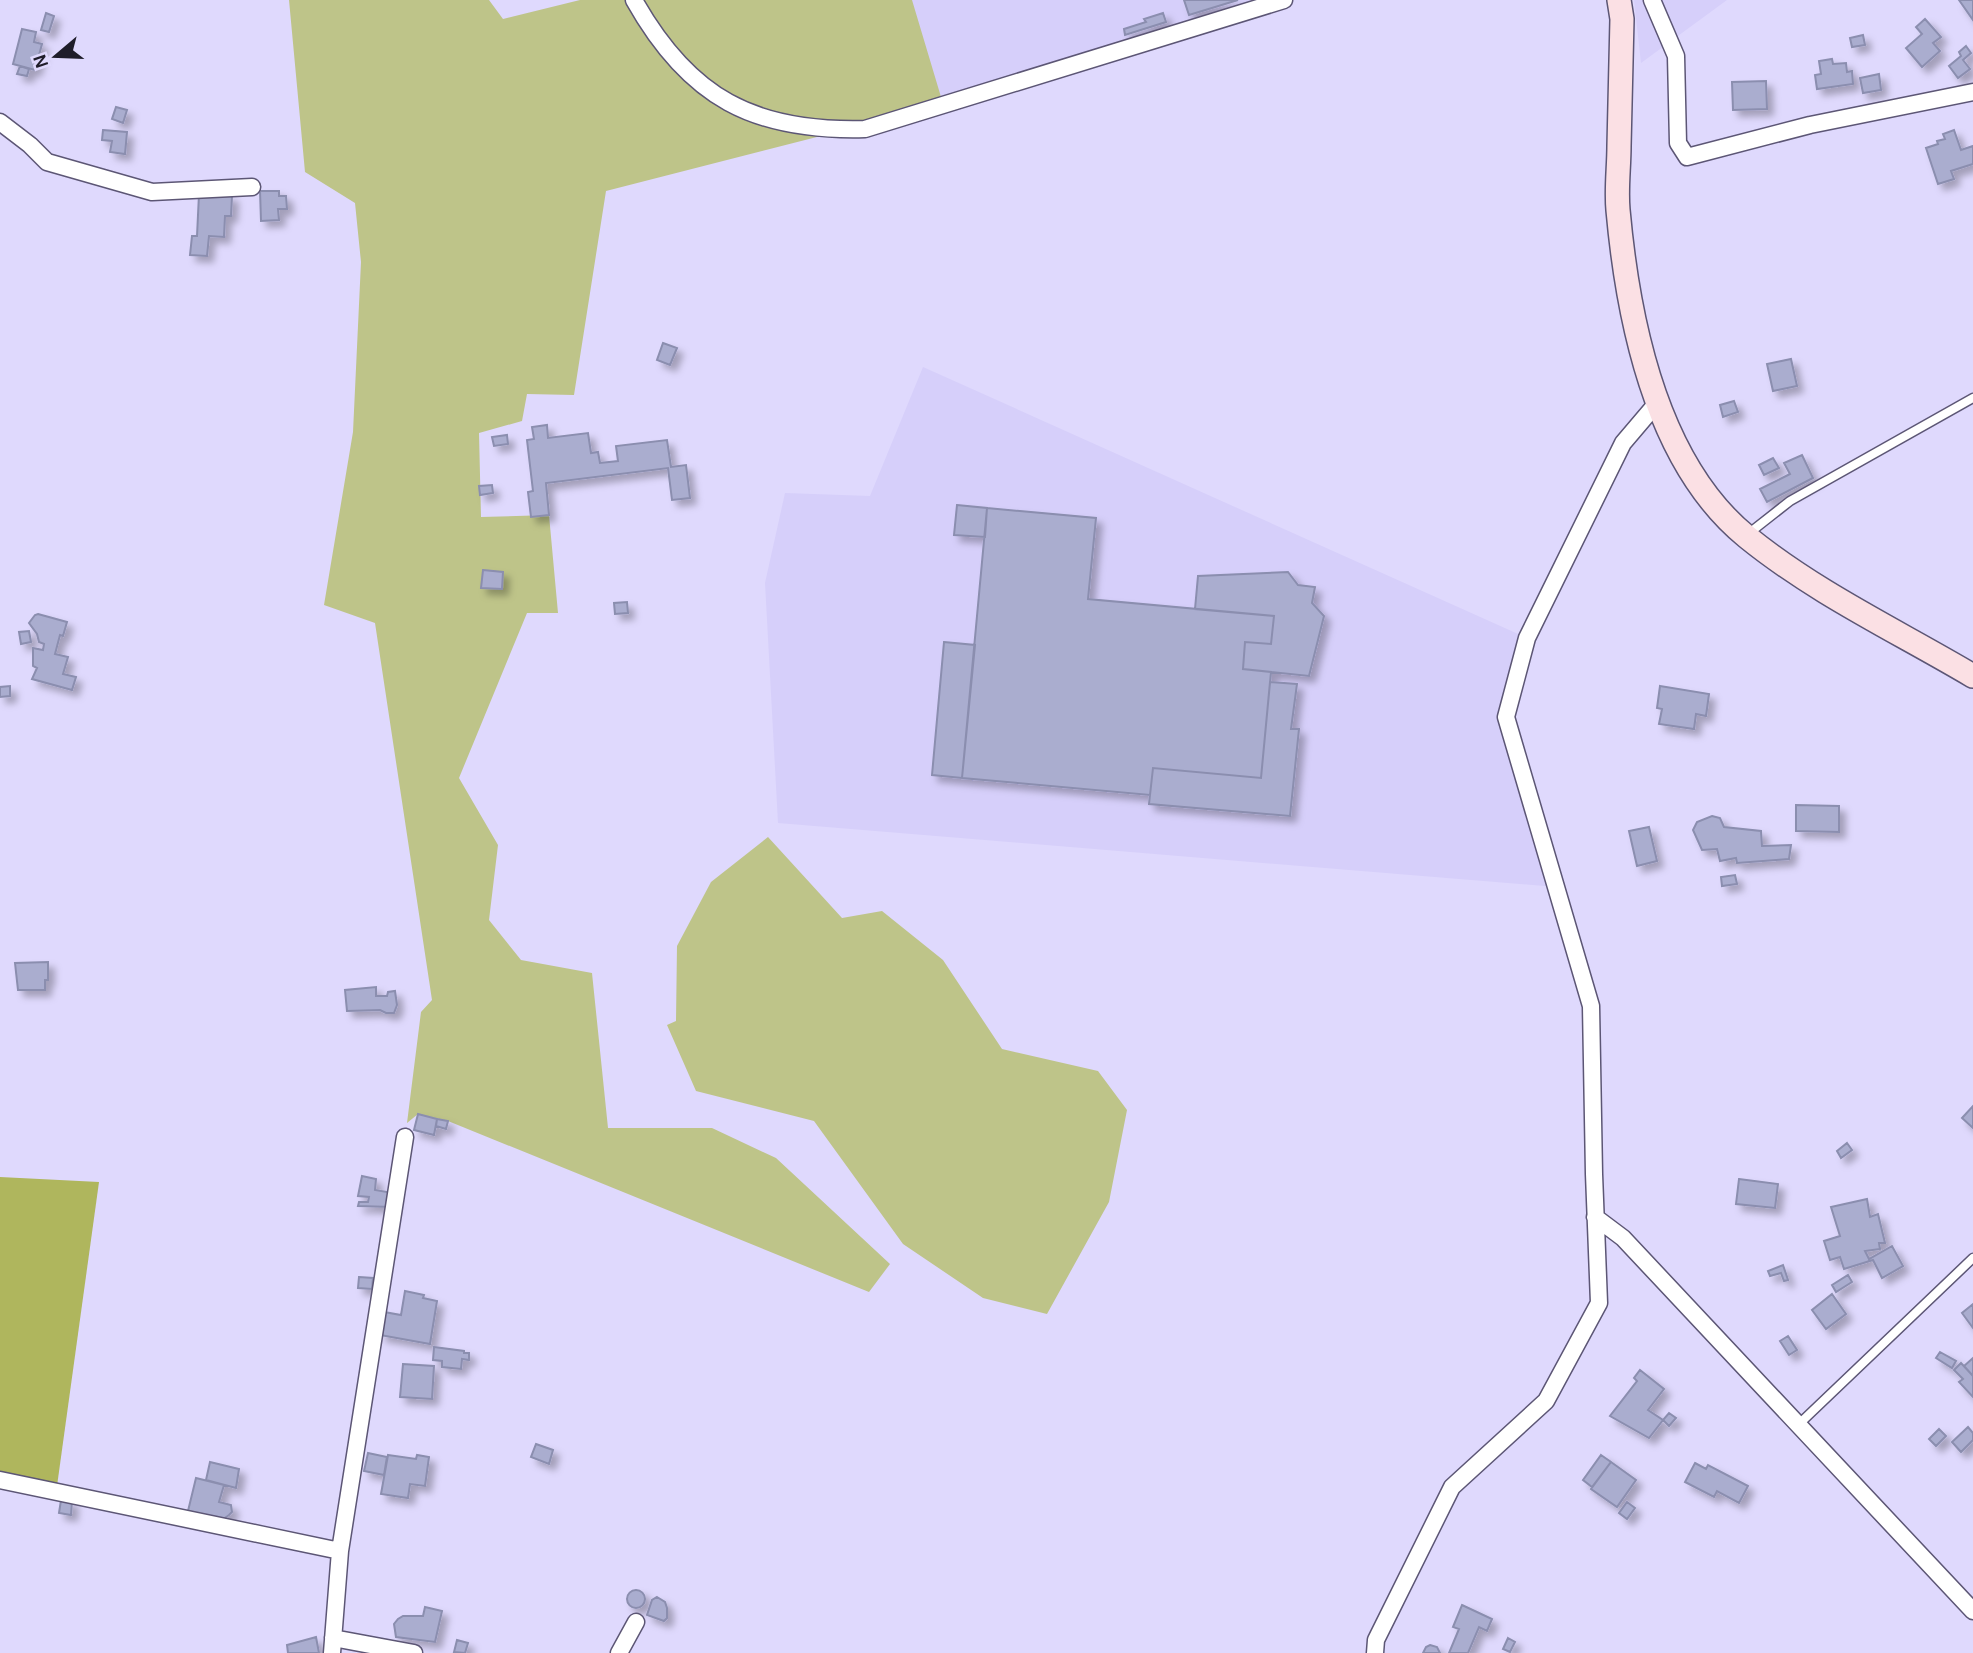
<svg xmlns="http://www.w3.org/2000/svg" width="1973" height="1653" viewBox="0 0 1973 1653" font-family="Karla,sans-serif">
<style>
.built{fill:#d6cffa}
.green{fill:#bec489}
.forest{fill:#afb65d}
.building{fill:#aaadcf;stroke:#8b8eaf;stroke-width:2;filter:url(#shadow)}
.lines{fill:none;stroke-linecap:round;stroke-linejoin:round}
.service-casing{stroke:#5c5675;stroke-width:11}
.minor-casing{stroke:#5c5675;stroke-width:19}
.secondary-casing{stroke:#5c5675;stroke-width:26}
.service{stroke:#fff;stroke-width:8}
.minor{stroke:#fff;stroke-width:16}
.secondary{stroke:#fbe0e4;stroke-width:23}
</style>
<defs>
<filter id="shadow"><feDropShadow dx="6" dy="6" stdDeviation="3.5" flood-color="#0004"/></filter>
</defs>
<rect width="100%" height="100%" fill="#dfd9fd"/>
<path class="built" d="M634 0H1284L866 129Z
M1634 0H1727L1641 63Z
M923 367 1527 638 1506 717 1556 887 778 823 765 583 785 493 870 496Z"/>
<path class="green" d="M289 0H489L503 19 580 0H912L941 97 954 102 606 191 574 395 527 394 522 421 479 433 481 517 549 515 558 613H527L459 778 498 845 489 920 521 960 592 973 608 1128H712L776 1158 890 1264 869 1292 448 1121 418 1114 407 1123 421 1012 432 1000 375 623 324 605 353 432 361 262 355 203 305 172Z
M768 837 842 918 882 911 943 960 1002 1049 1098 1071 1127 1110 1109 1202 1047 1314 983 1298 903 1244 814 1121 696 1091 667 1025 676 1021 677 946 711 882Z"/>
<path class="forest" d="M0 1177 99 1182 57 1486 0 1474Z"/>
<path class="building" d="M1184 0H1238L1189 15Z
M1959 0H1973V20Z
M46 13 54 16 49 32 41 30Z
M1163 13 1166 22 1125 35 1124 29 1146 22 1144 19Z
M1925 19 1941 37 1933 43 1940 51 1922 67 1906 48 1922 34 1916 27Z
M22 29 36 32 34 42 42 44 35 70 13 64Z
M1863 35 1865 45 1852 47 1850 38Z
M1966 46 1971 53 1963 60 1970 69 1958 78 1949 66 1961 56 1959 52Z
M1832 59 1833 64 1846 63 1847 72 1852 71 1853 84 1817 89 1815 75 1821 74 1819 61Z
M20 66 29 69 27 76 17 74Z
M1879 74 1881 90 1863 93 1860 78Z
M1766 81 1767 109 1733 110 1732 82Z
M116 107 127 110 123 123 112 119Z
M103 130 127 132 125 154 110 152 112 141 102 140Z
M1954 130 1961 150 1973 146V164L1951 171 1954 179 1938 184 1926 148 1938 144 1937 141 1945 139 1943 134Z
M260 191H279V196H286L287 209H278L279 220 261 221Z
M199 194 232 196 231 216H225L224 237 209 236 207 256 190 255 192 236H197Z
M663 343 677 348 670 365 657 360Z
M1791 359 1797 386 1773 391 1767 364Z
M1734 401 1738 412 1723 417 1720 405Z
M547 425 548 438 588 433 591 453 598 452 600 463 618 461 616 446 667 440 671 467 686 465 690 498 672 500 668 468 546 483 549 515 531 517 528 492 533 491 527 440 534 439 532 427Z
M507 435 508 444 494 446 492 437Z
M1802 455 1813 478 1767 502 1760 489 1790 474 1784 463Z
M1773 458 1779 468 1764 475 1759 465Z
M492 485 493 493 480 495 479 486Z
M957 505 987 508 985 537 954 535Z
M987 508 1096 518 1088 599 1274 616 1271 644 1245 642 1243 669 1271 672 1261 778 1153 768 1150 795 962 778Z
M483 570 503 572 502 589 481 588Z
M1288 572 1298 585 1315 587 1312 603 1324 616 1309 676 1243 669 1245 642 1271 644 1274 616 1195 609 1198 576Z
M627 602 628 613 615 614 614 603Z
M38 614 67 622 63 636 60 635 55 654 68 657 63 674 76 677 72 690 32 679 37 668 33 666V648L43 650 44 644 39 642 37 634 29 623 35 615Z
M29 631 31 642 21 644 19 632Z
M944 642 975 645 962 778 932 775Z
M1270 682 1297 684 1291 729H1299L1290 816 1149 804 1153 768 1261 778Z
M10 686V696L0 697V687Z
M1660 686 1709 694 1706 716 1696 714 1694 729 1659 724 1662 709 1657 708Z
M1796 805 1839 806V832L1796 831Z
M1712 816 1720 818 1724 827 1761 831 1762 846 1791 845 1789 859 1737 863 1736 858 1720 861 1717 849 1702 850 1693 830 1697 822Z
M1649 827 1657 861 1637 866 1629 831Z
M1735 875 1737 884 1722 886 1721 877Z
M48 962V980H45V990H18L15 963Z
M376 987V996H387L388 992 395 991 397 1005 394 1013H386L380 1010 347 1011 345 990Z
M1973 1106V1128L1962 1118Z
M418 1114 437 1119 434 1135 414 1130Z
M437 1119 448 1121 446 1129 436 1126Z
M1847 1143 1852 1150 1841 1158 1837 1151Z
M362 1176 376 1179 375 1190 393 1193 391 1207 358 1206 359 1202H368L369 1197 358 1196Z
M1739 1179 1778 1184 1775 1208 1736 1204Z
M1867 1199 1870 1217 1878 1214 1885 1243H1879L1880 1249 1865 1251 1869 1259 1892 1246 1903 1266 1882 1278 1873 1260 1844 1269 1840 1257 1830 1260 1824 1241 1840 1236 1831 1207Z
M1783 1265 1788 1280 1784 1281 1781 1273 1770 1276 1768 1271Z
M1848 1275 1852 1282 1836 1292 1832 1285Z
M359 1277 373 1278 372 1289 358 1288Z
M405 1291 424 1295 423 1298 437 1301 430 1344 380 1335 384 1312 401 1315Z
M1832 1294 1846 1314 1826 1329 1812 1310Z
M1973 1304V1328L1962 1313Z
M1788 1336 1797 1350 1789 1355 1780 1341Z
M434 1347 464 1351V1353H469V1360L462 1359 461 1369 442 1367V1361L433 1360Z
M1940 1352 1956 1361 1952 1368 1936 1358Z
M1973 1358V1376L1964 1366Z
M1961 1363 1973 1376V1397L1959 1382 1963 1379 1954 1370Z
M403 1364 434 1366 432 1399 400 1397Z
M1640 1370 1664 1389 1648 1410 1663 1420 1649 1438 1610 1416 1637 1381 1634 1378Z
M1669 1413 1676 1418 1669 1426 1663 1420Z
M1968 1427 1973 1433V1440L1961 1452 1952 1442Z
M1939 1429 1946 1436 1936 1446 1929 1439Z
M536 1444 553 1450 549 1464 531 1457Z
M368 1453 387 1457 384 1475 364 1471Z
M388 1455 416 1459 417 1455 429 1457 425 1486 410 1484 408 1498 381 1494Z
M1601 1455 1611 1462 1592 1487 1583 1480Z
M210 1462 239 1469 236 1488 206 1480Z
M1611 1462 1636 1480 1617 1507 1591 1489Z
M1695 1463 1706 1469 1708 1465 1748 1486 1739 1503 1717 1491 1714 1497 1685 1482Z
M196 1478 224 1485 219 1502 231 1505 232 1512 229 1515 222 1520 188 1511Z
M61 1500 72 1501 71 1515 59 1513Z
M1627 1502 1635 1508 1627 1519 1619 1513Z
M627 1599a9 9 0 1 1 18 0a9 9 0 1 1-18 0Z
M657 1597 665 1602 667 1608V1618L664 1621 647 1615 652 1600Z
M1462 1605 1492 1619 1487 1631 1479 1627 1468 1653H1449L1459 1629 1453 1627Z
M425 1607 442 1611 435 1642 396 1637 394 1624 398 1619 403 1616H423Z
M316 1637 319 1653H288L287 1645Z
M1508 1638 1515 1642 1510 1652 1503 1649Z
M457 1640 468 1643 465 1653 454 1652Z
M1430 1645 1437 1647 1440 1653H1423L1426 1647Z"/>
<g class="lines">
<g class="service-casing">
<path id="service" d="M1748 534 1790 501 1973 398
M1798 1425 1973 1258"/>
</g>
<g class="minor-casing">
<path id="minor" d="M634 0C689 98 754 132 865 129L1284 0
M1652 0 1676 56 1678 143 1687 157 1810 125 1973 92
M0 122 30 145 47 162 152 192 252 187
M1595 1217 1623 1238 1973 1611
M0 1480 340 1551
M333 1638 414 1653
M332 1653 340 1551 405 1137
M619 1653 636 1622
M1375 1653 1376 1640 1452 1487 1546 1401 1599 1303 1594 1174 1591 1006 1506 717 1527 638 1623 443 1657 403"/>
</g>
<g class="secondary-casing">
<path id="secondary" d="M1619 0 1622 19C1621 61 1620 104 1619 146 1619 167 1616 189 1618 210 1628 321 1656 463 1747 537 1816 593 1897 631 1973 676"/>
</g>
<use href="#service" class="service"/>
<use href="#minor" class="minor"/>
<use href="#secondary" class="secondary"/>
</g>
<g transform="translate(56 56) rotate(251)" stroke="#dfd9fd" stroke-width="5" paint-order="stroke">
<path d="M0-5L12 26L0 18L-12 26Z" fill="#1f1d2a"/>
<text y="-10" font-size="19" font-weight="bold" text-anchor="middle" fill="#1f1d2a">N</text>
</g>
</svg>
